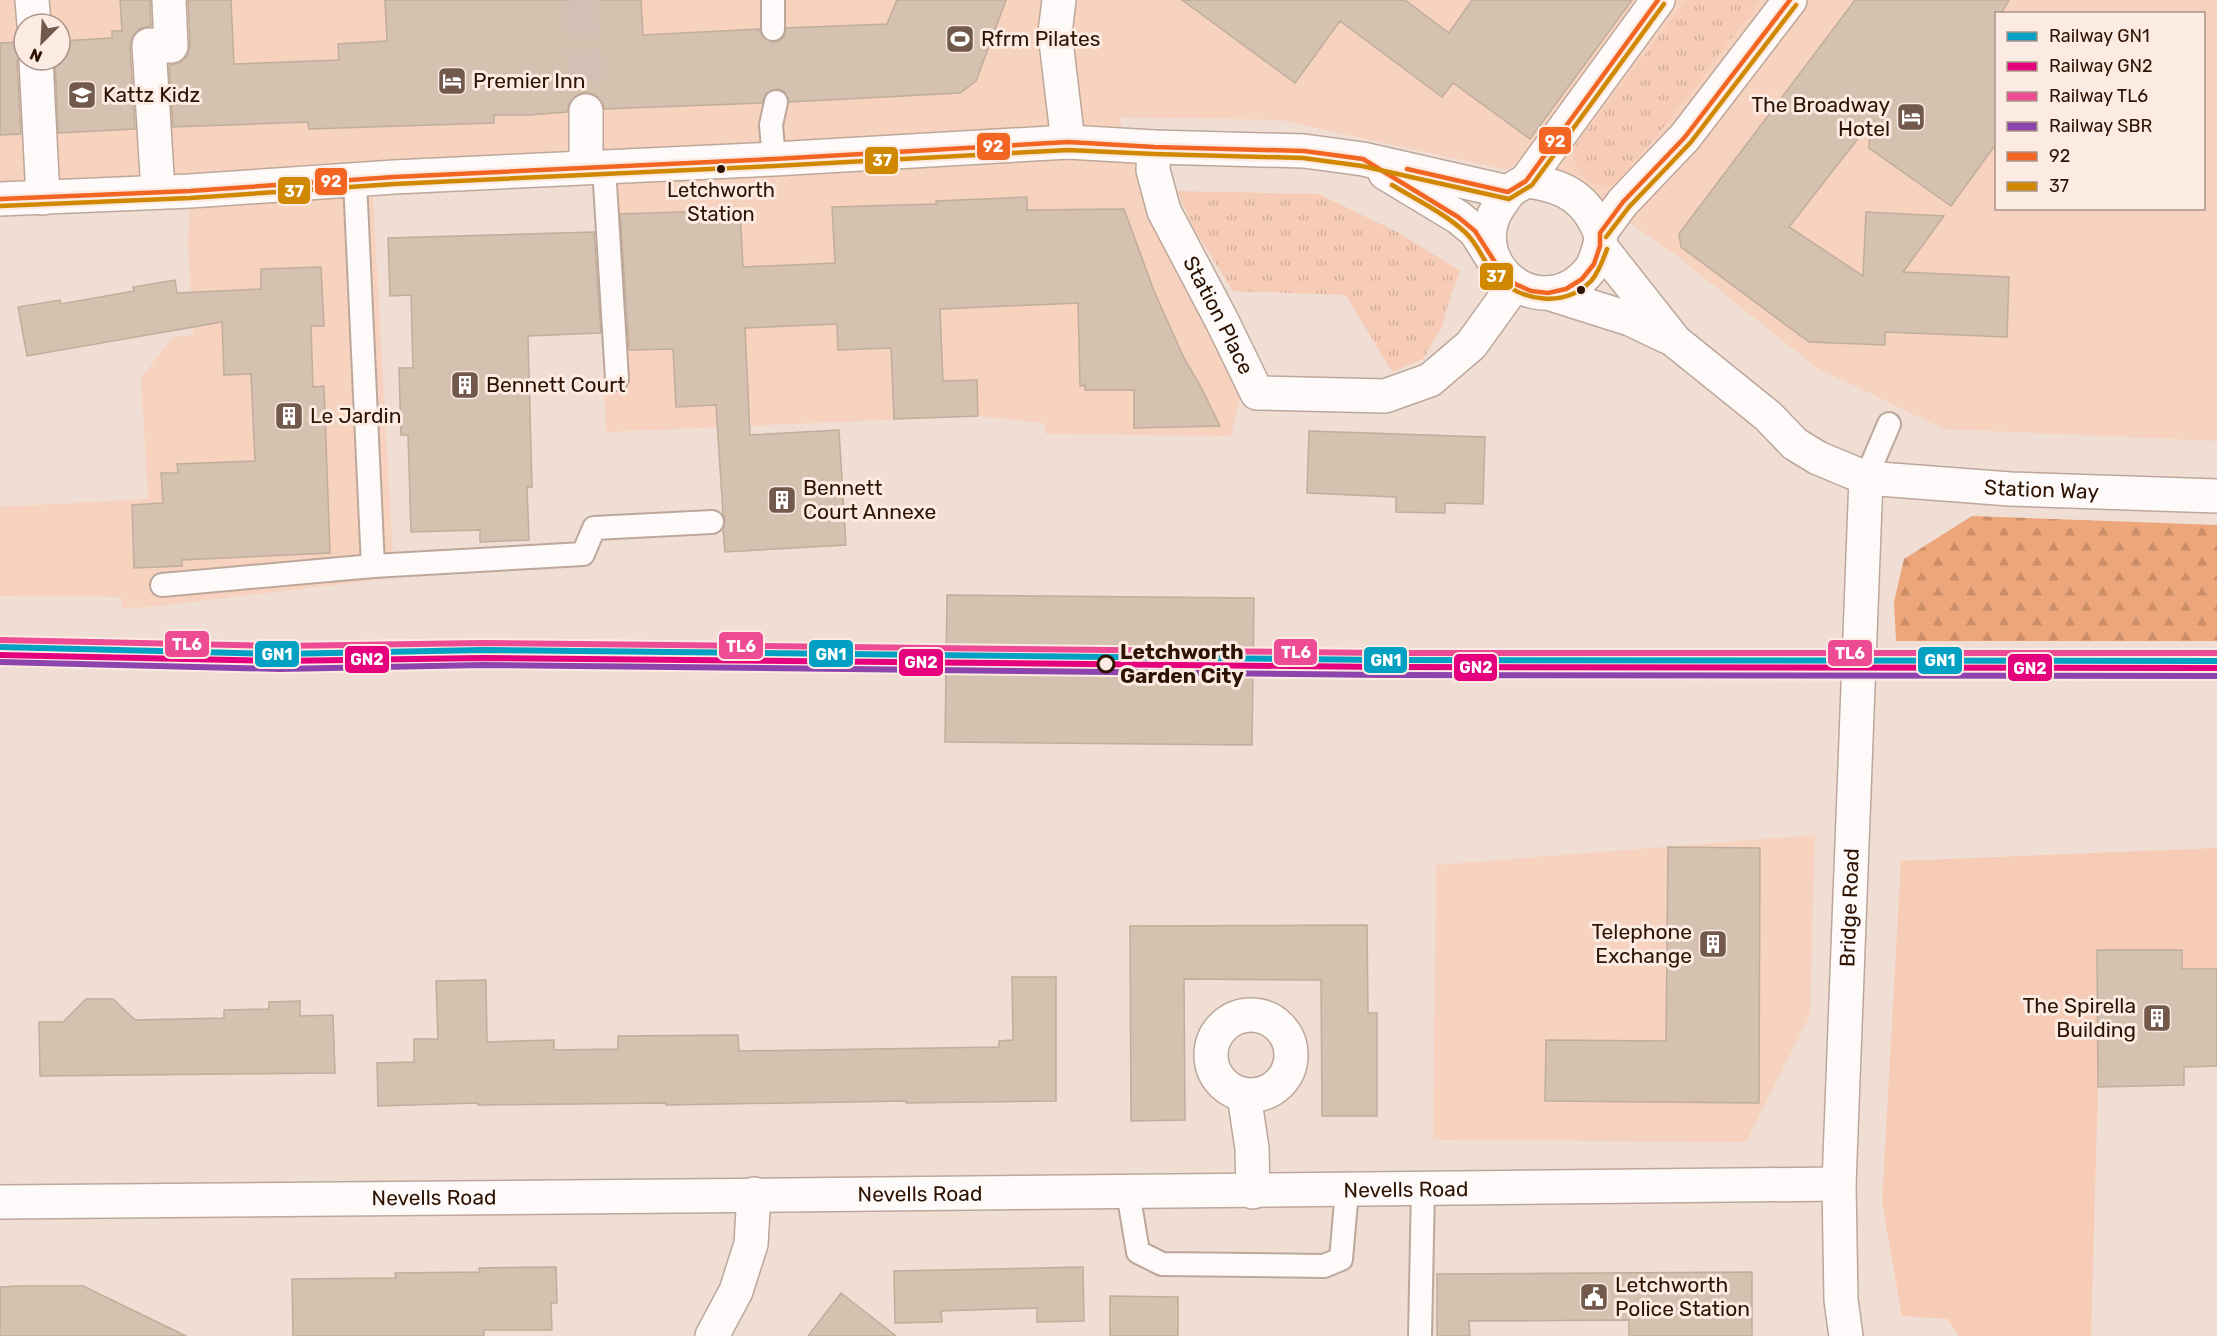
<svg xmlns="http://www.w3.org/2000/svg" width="2217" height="1336" viewBox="0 0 2217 1336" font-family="Rubik,sans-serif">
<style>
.built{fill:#f7d2be;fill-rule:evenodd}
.forest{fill:url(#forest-firs)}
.park{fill:url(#park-tufts)}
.garden{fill:#f6ccb6}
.building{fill:#d4c1b0;stroke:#c0ad9b;stroke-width:1.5}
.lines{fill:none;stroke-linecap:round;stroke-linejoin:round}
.pedestrian-tunnel{stroke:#d3bfb4;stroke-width:33;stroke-dasharray:33 16;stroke-linecap:butt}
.service-casing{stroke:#bda79b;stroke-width:26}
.pedestrian-casing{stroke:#bda79b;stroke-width:36}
.minor-casing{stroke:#bda79b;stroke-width:36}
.tertiary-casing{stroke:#bda79b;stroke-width:36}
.service{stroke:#fdfaf9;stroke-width:22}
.pedestrian{stroke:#fdfaf9;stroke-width:33}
.minor{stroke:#fdfaf9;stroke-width:33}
.tertiary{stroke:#fdfaf9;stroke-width:33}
.bus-1-casing{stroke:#fcebe2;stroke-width:9}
.bus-2-casing{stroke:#fcebe2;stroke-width:9}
.bus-1{stroke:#f26522;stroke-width:4.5}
.bus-2{stroke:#cf8800;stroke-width:4.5}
.rail-1-casing{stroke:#fcebe2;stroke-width:10}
.rail-2-casing{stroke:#fcebe2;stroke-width:10}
.rail-3-casing{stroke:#fcebe2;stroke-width:10}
.rail-4-casing{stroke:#fcebe2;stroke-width:10}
.rail-1{stroke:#02a1c4;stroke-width:6}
.rail-2{stroke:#e5007d;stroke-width:6}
.rail-3{stroke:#ee4b95;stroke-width:6}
.rail-4{stroke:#8e44ad;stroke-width:6}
.bus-dot{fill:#2e1202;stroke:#fcebe2;stroke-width:2}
.stop-dot{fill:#fcebe2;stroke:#2e1202;stroke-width:3}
.labels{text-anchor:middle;stroke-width:6;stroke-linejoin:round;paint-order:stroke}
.bus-label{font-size:20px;fill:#2e1202;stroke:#fcebe2}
.poi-label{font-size:21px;fill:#2e1202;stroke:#fcebe2;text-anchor:start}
.street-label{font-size:21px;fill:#2e1202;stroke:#fcebe2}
.stop-label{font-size:21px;font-weight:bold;fill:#2e1202;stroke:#fcebe2;text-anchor:start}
.line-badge{stroke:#fcebe2;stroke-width:2}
.badge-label{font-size:16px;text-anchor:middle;font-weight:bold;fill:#fff}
</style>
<defs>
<pattern id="forest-firs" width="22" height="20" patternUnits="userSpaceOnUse" patternTransform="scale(1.5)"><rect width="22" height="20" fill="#eda67a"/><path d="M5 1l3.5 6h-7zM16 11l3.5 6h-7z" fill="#cc8e68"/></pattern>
<pattern id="park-tufts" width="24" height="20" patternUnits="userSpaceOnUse" patternTransform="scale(1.5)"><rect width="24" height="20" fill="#f6ccb6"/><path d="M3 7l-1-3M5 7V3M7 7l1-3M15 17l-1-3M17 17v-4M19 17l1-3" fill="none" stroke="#d3ae9b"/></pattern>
</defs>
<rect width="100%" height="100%" fill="#f0ded4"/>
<path class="built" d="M0 0H2217V441L1944 429 1817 368 1672 252 1532 156 1506 170 1280 120 1119 117 1149 214 1242 391 1231 436 1045 434V423L978 416 606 432 598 219 604 167 373 194 394 578 149 607 122 608 121 597 0 596V507L148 499 141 378 173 337 193 335 188 242 190 204 0 200ZM1996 14H2204V208H1996ZM24 24H60V60H24Z
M1815 835 1810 1015 1746 1142 1433 1140 1436 865Z"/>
<path class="forest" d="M1972 516 2217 525V641H1896L1894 602 1904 559Z"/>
<path class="park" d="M1686 0H1761L1666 124 1621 178 1608 188 1585 179 1573 160 1576 145Z
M1177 191 1319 194 1401 234 1460 271 1449 301 1442 327 1423 359 1392 372 1346 295 1233 291 1194 229Z"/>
<path class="garden" d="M2217 848V969H2182V950L2097 951 2098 1087 2091 1336H1958L1948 1319 1902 1316 1882 1202 1901 861Z"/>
<path class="building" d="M120 0H150L151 26 139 29 132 37 130 46 135 129 58 133 55 60H60V41L112 38V31H122Z
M188 0H231L234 64 339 60 338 44 387 41 385 0H641L643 35 759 29 762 36 772 42 779 41 784 36 786 28 887 24 897 0H1006L976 81 960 93 789 102 785 92 778 89 766 93 762 103 604 109 602 101 596 95 585 92 577 95 570 101 567 112 529 115H494V123L309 129 308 122 173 127 169 65 180 63 188 55 190 45Z
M1182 0H1405L1449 33 1472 0H1632L1530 139 1453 83 1442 97 1340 21 1295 83Z
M1855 0H2009L2001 14H1996V144L1951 206 1869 148 1870 123 1789 227 1863 276 1866 212 1944 216 1903 272 2009 277 2007 337 1885 332V345L1809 342 1681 247 1679 234Z
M24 42 17 61 21 134 0 135V43Z
M1027 197V210L1124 209 1154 291 1184 358 1202 389 1220 426 1134 428V390H1085V385L1080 386 1078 303 940 309 943 381 977 380 978 416 894 419 891 348 838 350 837 324 745 328 750 435 839 430 846 545 725 552 723 529 725 521 723 514 716 405 676 407 673 349 629 350 620 214 740 210 743 267 835 263 832 207 936 204V201Z
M594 232 601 333 528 336 532 487H527L529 540 480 542V530L411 532 408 435H401L399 368H413L411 295 390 296 388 238Z
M321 267 324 326H311L313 387 324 386 330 553 182 560V566L134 568 132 505 163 503 161 473H178L177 464 255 461 251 374 224 375 222 322 27 356 18 307 60 300 61 304 134 291 133 287 175 280 177 293 261 289V269Z
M1309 431 1485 437 1483 504 1445 503V513L1396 512V497L1307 493Z
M947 595 1254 598 1252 745 945 742Z
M1668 847 1760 848 1759 1103 1545 1101 1546 1040 1666 1041Z
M1367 925 1368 1013H1377V1116H1322L1321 980 1184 979 1185 1120 1131 1121 1130 926Z
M2097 950H2182V969H2217V1066L2184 1067V1085L2098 1087Z
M1012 977H1056V1101L906 1103V1101L666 1105V1103L478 1105V1103L378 1106 377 1063 414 1062V1039H438L436 981 486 980 487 1042 554 1040V1050L618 1049V1036L738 1035 739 1051 999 1047V1041L1013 1040Z
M86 999H113L135 1020 224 1018V1010L269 1009V1002L300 1001V1016L333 1015 335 1073 40 1076 39 1022H63Z
M556 1267 557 1303H551L552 1330H484V1336H293L292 1279 396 1278 395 1273 480 1272 479 1268Z
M1083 1267 1084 1321 1037 1322V1308L941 1311 942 1322 895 1323 894 1271Z
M1752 1272V1336H1629V1320L1469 1321 1470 1336H1437V1274Z
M20 1286H83L186 1336H0V1287Z
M841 1293 896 1336H808Z
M1110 1296 1178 1297V1336H1110Z"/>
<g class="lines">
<path class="pedestrian-tunnel" d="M582 0 586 111"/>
<g class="service-casing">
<path id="service" d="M773 0V29
M774 159 771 125 776 102
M604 167 617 379
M1866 478 1889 424
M373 566 583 554 594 528 712 522
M162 585 373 566 355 181
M1128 1192 1138 1252 1162 1264 1324 1266 1341 1259 1347 1191
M1420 1336 1423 1189"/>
</g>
<g class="pedestrian-casing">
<path id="pedestrian" d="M32 0 34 24
M36 60 43 198
M586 111V167
M158 192 149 45 171 46 169 0"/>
</g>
<g class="minor-casing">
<g id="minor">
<path d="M1059 0 1055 33 1068 142"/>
<path id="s1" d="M1154 147 1153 170 1164 211 1222 321 1257 393 1385 396 1430 380 1471 345 1515 284"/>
<path id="s2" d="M1866 478 2010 489 2217 496"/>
<circle cx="1251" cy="1055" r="40"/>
<path d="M1244 1095 1252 1148 1253 1192"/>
<path id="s3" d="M0 1202C613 1195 1226 1194 1839 1184"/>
<path d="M712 1336 736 1291 751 1244 754 1194"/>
</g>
</g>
<g class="tertiary-casing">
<g id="tertiary">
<path d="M1385 173 1458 217 1475 231 1494 261"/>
<path d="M1526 181C1555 184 1580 193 1594 220 1596 224 1599 229 1600 233 1602 242 1598 252 1595 260 1592 270 1583 278 1575 284 1524 316 1466 256 1499 206 1503 201 1506 195 1510 191 1515 187 1521 184 1526 181Z"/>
<path d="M1526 181 1658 0"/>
<path d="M0 199 190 191 394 177 774 159 1068 142 1154 147 1304 151 1363 159 1508 192"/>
<path d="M1600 233 1623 202 1685 137 1790 0"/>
<path d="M1600 246 1675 341 1768 416 1795 444 1818 458 1866 478"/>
<path d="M1548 293 1630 319 1668 337"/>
<path id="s4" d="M1846 1336 1841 1300 1839 1184 1866 478"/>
</g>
</g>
<use href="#service" class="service"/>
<use href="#pedestrian" class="pedestrian"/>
<use href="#minor" class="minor"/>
<use href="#tertiary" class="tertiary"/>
<g class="bus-1-casing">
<path id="bus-1" d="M1407 169 1508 192 1526 181 1658 0
M0 199 190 191 394 177 774 159 1068 142 1154 147 1304 151 1363 159 1458 217 1475 231 1500 270 1515 284 1531 291 1548 293 1566 289 1582 279 1594 264 1600 246V233L1623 202 1685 137 1790 0"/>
</g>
<g class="bus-2-casing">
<path id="bus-2" d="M1392 185C1417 200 1444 213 1465 232 1479 245 1484 264 1497 277 1522 302 1565 308 1591 281 1599 272 1603 260 1607 249
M0 206 190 198 394 184 774 166 1068 150 1154 154 1303 158 1362 166 1509 199 1532 185 1664 4
M1606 237 1629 207 1691 142 1796 5"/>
</g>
<use href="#bus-1" class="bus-1"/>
<use href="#bus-2" class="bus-2"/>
<g class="rail-1-casing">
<path id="rail-1" d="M0 647 280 654 483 650 1383 660 2217 661"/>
</g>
<g class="rail-2-casing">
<path id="rail-2" d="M0 655 280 661 483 658 1383 667 2217 668"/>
</g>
<g class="rail-3-casing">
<path id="rail-3" d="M0 640 280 646 483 643 1383 653H2217"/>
</g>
<g class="rail-4-casing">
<path id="rail-4" d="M0 662 280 669 483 665 1383 675 2217 676"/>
</g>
<use href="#rail-1" class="rail-1"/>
<use href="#rail-2" class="rail-2"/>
<use href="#rail-3" class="rail-3"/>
<use href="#rail-4" class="rail-4"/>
</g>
<defs>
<g id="stadium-square" transform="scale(1.5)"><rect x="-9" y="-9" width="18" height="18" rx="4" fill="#72594c" stroke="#fcebe2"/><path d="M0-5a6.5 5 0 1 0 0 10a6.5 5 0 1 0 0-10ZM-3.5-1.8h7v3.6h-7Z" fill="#fff"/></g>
<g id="hotel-square" transform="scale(1.5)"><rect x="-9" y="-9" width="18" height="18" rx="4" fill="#72594c" stroke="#fcebe2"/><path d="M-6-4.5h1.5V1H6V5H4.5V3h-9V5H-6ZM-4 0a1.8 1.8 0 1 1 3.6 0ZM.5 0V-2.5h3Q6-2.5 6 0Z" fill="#fff"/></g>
<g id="school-square" transform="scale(1.5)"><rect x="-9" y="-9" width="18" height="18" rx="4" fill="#72594c" stroke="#fcebe2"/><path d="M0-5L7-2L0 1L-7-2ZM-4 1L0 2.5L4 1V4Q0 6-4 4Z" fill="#fff"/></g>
<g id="building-square" transform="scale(1.5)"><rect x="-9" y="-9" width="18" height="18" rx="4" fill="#72594c" stroke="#fcebe2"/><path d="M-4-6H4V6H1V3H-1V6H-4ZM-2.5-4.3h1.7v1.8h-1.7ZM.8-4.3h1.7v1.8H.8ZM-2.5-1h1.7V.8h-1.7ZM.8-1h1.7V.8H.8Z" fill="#fff"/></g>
<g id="civic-square" transform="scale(1.5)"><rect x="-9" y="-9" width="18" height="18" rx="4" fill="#72594c" stroke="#fcebe2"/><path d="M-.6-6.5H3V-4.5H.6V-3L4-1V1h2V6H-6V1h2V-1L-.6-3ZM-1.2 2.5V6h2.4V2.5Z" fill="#fff"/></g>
</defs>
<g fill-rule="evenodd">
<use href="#stadium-square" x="960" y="39"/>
<use href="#hotel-square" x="452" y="81"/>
<use href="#school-square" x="82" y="95"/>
<use href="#hotel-square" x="1911" y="117"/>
<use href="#building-square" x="465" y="385"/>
<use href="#building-square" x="289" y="416"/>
<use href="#building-square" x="782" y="500"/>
<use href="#building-square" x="1713" y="944"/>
<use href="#building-square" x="2157" y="1018"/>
<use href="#civic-square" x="1594" y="1297"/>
</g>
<g class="bus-dot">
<circle cx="721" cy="169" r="5"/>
<circle cx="1581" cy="290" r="5"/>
</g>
<circle class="stop-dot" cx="1106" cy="664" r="8"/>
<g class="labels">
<g class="bus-label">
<text x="721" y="197">Letchworth<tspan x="721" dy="24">Station</tspan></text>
</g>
<g class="poi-label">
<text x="981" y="46">Rfrm Pilates</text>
<text x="473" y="88">Premier Inn</text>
<text x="103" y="102">Kattz Kidz</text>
<text x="1890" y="112" text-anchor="end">The Broadway<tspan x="1890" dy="24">Hotel</tspan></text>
<text x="486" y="392">Bennett Court</text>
<text x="310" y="423">Le Jardin</text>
<text x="803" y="495">Bennett<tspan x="803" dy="24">Court Annexe</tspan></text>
<text x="1692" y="939" text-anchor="end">Telephone<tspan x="1692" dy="24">Exchange</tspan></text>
<text x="2136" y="1013" text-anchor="end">The Spirella<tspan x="2136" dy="24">Building</tspan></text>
<text x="1615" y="1292">Letchworth<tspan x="1615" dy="24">Police Station</tspan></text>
</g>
<g class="street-label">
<text dy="7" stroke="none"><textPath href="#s1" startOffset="183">Station Place</textPath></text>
<text dy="7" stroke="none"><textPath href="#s2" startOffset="176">Station Way</textPath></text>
<text dy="7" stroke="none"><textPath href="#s4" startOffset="429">Bridge Road</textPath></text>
<text dy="7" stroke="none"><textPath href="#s3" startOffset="1406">Nevells Road</textPath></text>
<text dy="7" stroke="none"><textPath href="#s3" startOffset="920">Nevells Road</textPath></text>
<text dy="7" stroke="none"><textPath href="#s3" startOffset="434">Nevells Road</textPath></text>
</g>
<g class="stop-label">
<text x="1120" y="659">Letchworth<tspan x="1120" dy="24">Garden City</tspan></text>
</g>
</g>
<g class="line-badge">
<rect x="1538" y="126" width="34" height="29" rx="6" fill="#f26522"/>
<rect x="976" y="132" width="35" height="29" rx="6" fill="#f26522"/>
<rect x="864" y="146" width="35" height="29" rx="6" fill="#cf8800"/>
<rect x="314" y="167" width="34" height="29" rx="6" fill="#f26522"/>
<rect x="277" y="176" width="34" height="29" rx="6" fill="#cf8800"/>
<rect x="1479" y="262" width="35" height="29" rx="6" fill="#cf8800"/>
<rect x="164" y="630" width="46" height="28" rx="6" fill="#ee4b95"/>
<rect x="718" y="631" width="46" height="29" rx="6" fill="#ee4b95"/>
<rect x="1273" y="638" width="45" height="28" rx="6" fill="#ee4b95"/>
<rect x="1827" y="639" width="46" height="28" rx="6" fill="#ee4b95"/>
<rect x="808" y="639" width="46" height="29" rx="6" fill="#02a1c4"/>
<rect x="254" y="640" width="46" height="28" rx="6" fill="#02a1c4"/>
<rect x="344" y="645" width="46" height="29" rx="6" fill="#e5007d"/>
<rect x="1363" y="646" width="45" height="28" rx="6" fill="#02a1c4"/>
<rect x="1917" y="646" width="46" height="29" rx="6" fill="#02a1c4"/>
<rect x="898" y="648" width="46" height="29" rx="6" fill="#e5007d"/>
<rect x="1453" y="653" width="45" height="29" rx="6" fill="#e5007d"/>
<rect x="2007" y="653" width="46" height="29" rx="6" fill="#e5007d"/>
</g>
<g class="badge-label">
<text x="1555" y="147">92</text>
<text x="993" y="152">92</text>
<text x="882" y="166">37</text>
<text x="331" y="187">92</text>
<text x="294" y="197">37</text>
<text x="1496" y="282">37</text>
<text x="187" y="650">TL6</text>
<text x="741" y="652">TL6</text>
<text x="1296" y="658">TL6</text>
<text x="1850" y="659">TL6</text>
<text x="831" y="660">GN1</text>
<text x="277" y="660">GN1</text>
<text x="367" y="665">GN2</text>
<text x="1386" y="666">GN1</text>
<text x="1940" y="666">GN1</text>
<text x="921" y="668">GN2</text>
<text x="1476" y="673">GN2</text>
<text x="2030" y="674">GN2</text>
</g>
<rect x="1995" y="12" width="210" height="198" fill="#fcebe2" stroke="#aa9488" stroke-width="1.5"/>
<rect x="2007" y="32" width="30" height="9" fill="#02a1c4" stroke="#aa9488" stroke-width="1.5"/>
<text x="2049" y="42" font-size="18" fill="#2e1202">Railway GN1</text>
<rect x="2007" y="62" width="30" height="9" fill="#e5007d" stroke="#aa9488" stroke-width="1.5"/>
<text x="2049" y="72" font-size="18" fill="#2e1202">Railway GN2</text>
<rect x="2007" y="92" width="30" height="9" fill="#ee4b95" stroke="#aa9488" stroke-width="1.5"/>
<text x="2049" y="102" font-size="18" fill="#2e1202">Railway TL6</text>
<rect x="2007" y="122" width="30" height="9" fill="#8e44ad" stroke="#aa9488" stroke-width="1.5"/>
<text x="2049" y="132" font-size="18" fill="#2e1202">Railway SBR</text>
<rect x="2007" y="152" width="30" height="9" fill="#f26522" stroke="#aa9488" stroke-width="1.5"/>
<text x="2049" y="162" font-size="18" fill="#2e1202">92</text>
<rect x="2007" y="182" width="30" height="9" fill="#cf8800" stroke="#aa9488" stroke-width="1.5"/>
<text x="2049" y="192" font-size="18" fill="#2e1202">37</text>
<g transform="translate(42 42) rotate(204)"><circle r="28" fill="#fcebe2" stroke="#aa9488" stroke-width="1.5"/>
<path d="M0-4.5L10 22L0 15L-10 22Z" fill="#72594c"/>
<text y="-9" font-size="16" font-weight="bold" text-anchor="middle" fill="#2e1202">N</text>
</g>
</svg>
